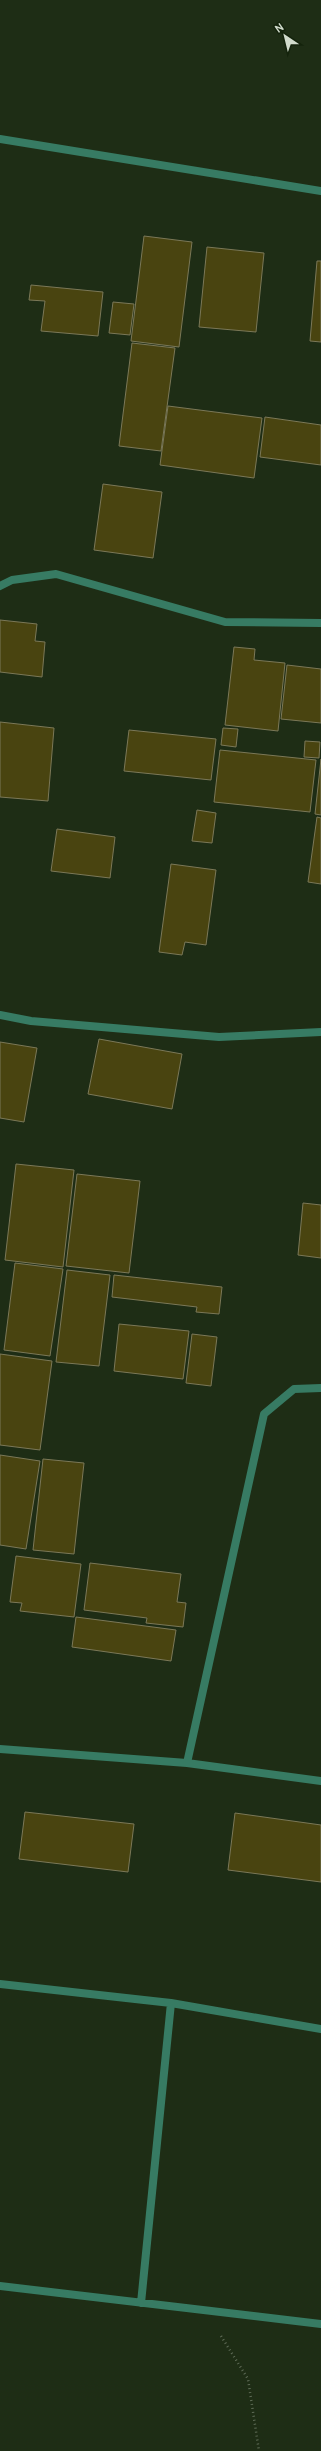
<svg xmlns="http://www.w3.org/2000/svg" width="321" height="2451" viewBox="0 0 321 2451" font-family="Cabin,sans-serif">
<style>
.building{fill:#494410;stroke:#7b7858}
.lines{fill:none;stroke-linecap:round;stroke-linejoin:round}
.path{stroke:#5f6c57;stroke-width:2.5;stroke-dasharray:1 3;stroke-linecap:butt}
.street{stroke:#377b63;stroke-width:8}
</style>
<rect width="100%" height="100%" fill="#1e2d15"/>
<path class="building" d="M144 236 192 242 179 347 131 341Z
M207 247 264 253 256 332 199 327Z
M317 261H321V342L310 341Z
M31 285 103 292 98 336 41 331 45 301 29 300Z
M113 302 134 304 130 335 109 333Z
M132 343 175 348 161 451 119 446Z
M168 406 262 418 254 478 160 465Z
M265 417 321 425V465L260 457Z
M103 484 162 492 153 558 94 550Z
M0 620 37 624 35 641 45 642 42 677 0 672Z
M234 647 255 649 254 660 285 663 278 731 225 725Z
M287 665 321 669V723L281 719Z
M0 722 54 728 48 801 0 797Z
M223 728 238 729 236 747 221 745Z
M129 730 216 739 211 780 124 771Z
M305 741 320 742 319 758 304 757Z
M220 750 316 760 310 812 214 802Z
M321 759V815L315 814Z
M197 810 216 813 212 843 192 841Z
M317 817 321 818V884L308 882Z
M57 829 115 837 110 878 51 871Z
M171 864 216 870 206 945 185 942 182 955 159 952Z
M99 1039 182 1054 172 1109 88 1094Z
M0 1042 37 1048 24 1122 0 1118Z
M16 1164 74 1170 63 1267 5 1260Z
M77 1174 140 1181 129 1273 66 1266Z
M303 1203 321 1205V1258L298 1255Z
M15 1263 63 1269 50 1356 4 1350Z
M67 1270 110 1275 99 1366 56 1362Z
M114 1275 222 1287 219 1314 196 1312 197 1307 112 1297Z
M119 1324 189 1331 183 1379 114 1371Z
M192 1334 217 1337 211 1386 186 1383Z
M0 1354 52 1361 40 1450 0 1445Z
M0 1455 40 1461 26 1549 0 1545Z
M43 1459 84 1463 74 1554 33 1550Z
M16 1556 81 1564 74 1617 20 1611 22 1603 10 1602Z
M90 1563 181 1574 177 1602 186 1603 183 1627 146 1623 147 1618 84 1610Z
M76 1617 176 1630 171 1661 72 1647Z
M25 1812 134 1824 128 1872 19 1859Z
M235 1813 321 1825V1882L228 1870Z"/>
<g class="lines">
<path class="path" d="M221 2336 248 2379 259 2451"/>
<path class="street" d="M0 139 321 191
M0 586 12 580 56 574 225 622 321 623
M0 1015 31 1021 219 1037 321 1032
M0 1749 187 1763 321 1781
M187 1763 264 1414 294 1389 321 1388
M0 1984 171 2003 321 2029
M0 2286 321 2324
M141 2303 171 2003"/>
</g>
<g transform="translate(285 36) rotate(325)" stroke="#14230c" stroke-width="3" paint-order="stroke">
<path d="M0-3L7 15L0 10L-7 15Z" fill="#d1dbcc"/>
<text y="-6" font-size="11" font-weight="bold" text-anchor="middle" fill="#d1dbcc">N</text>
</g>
</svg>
